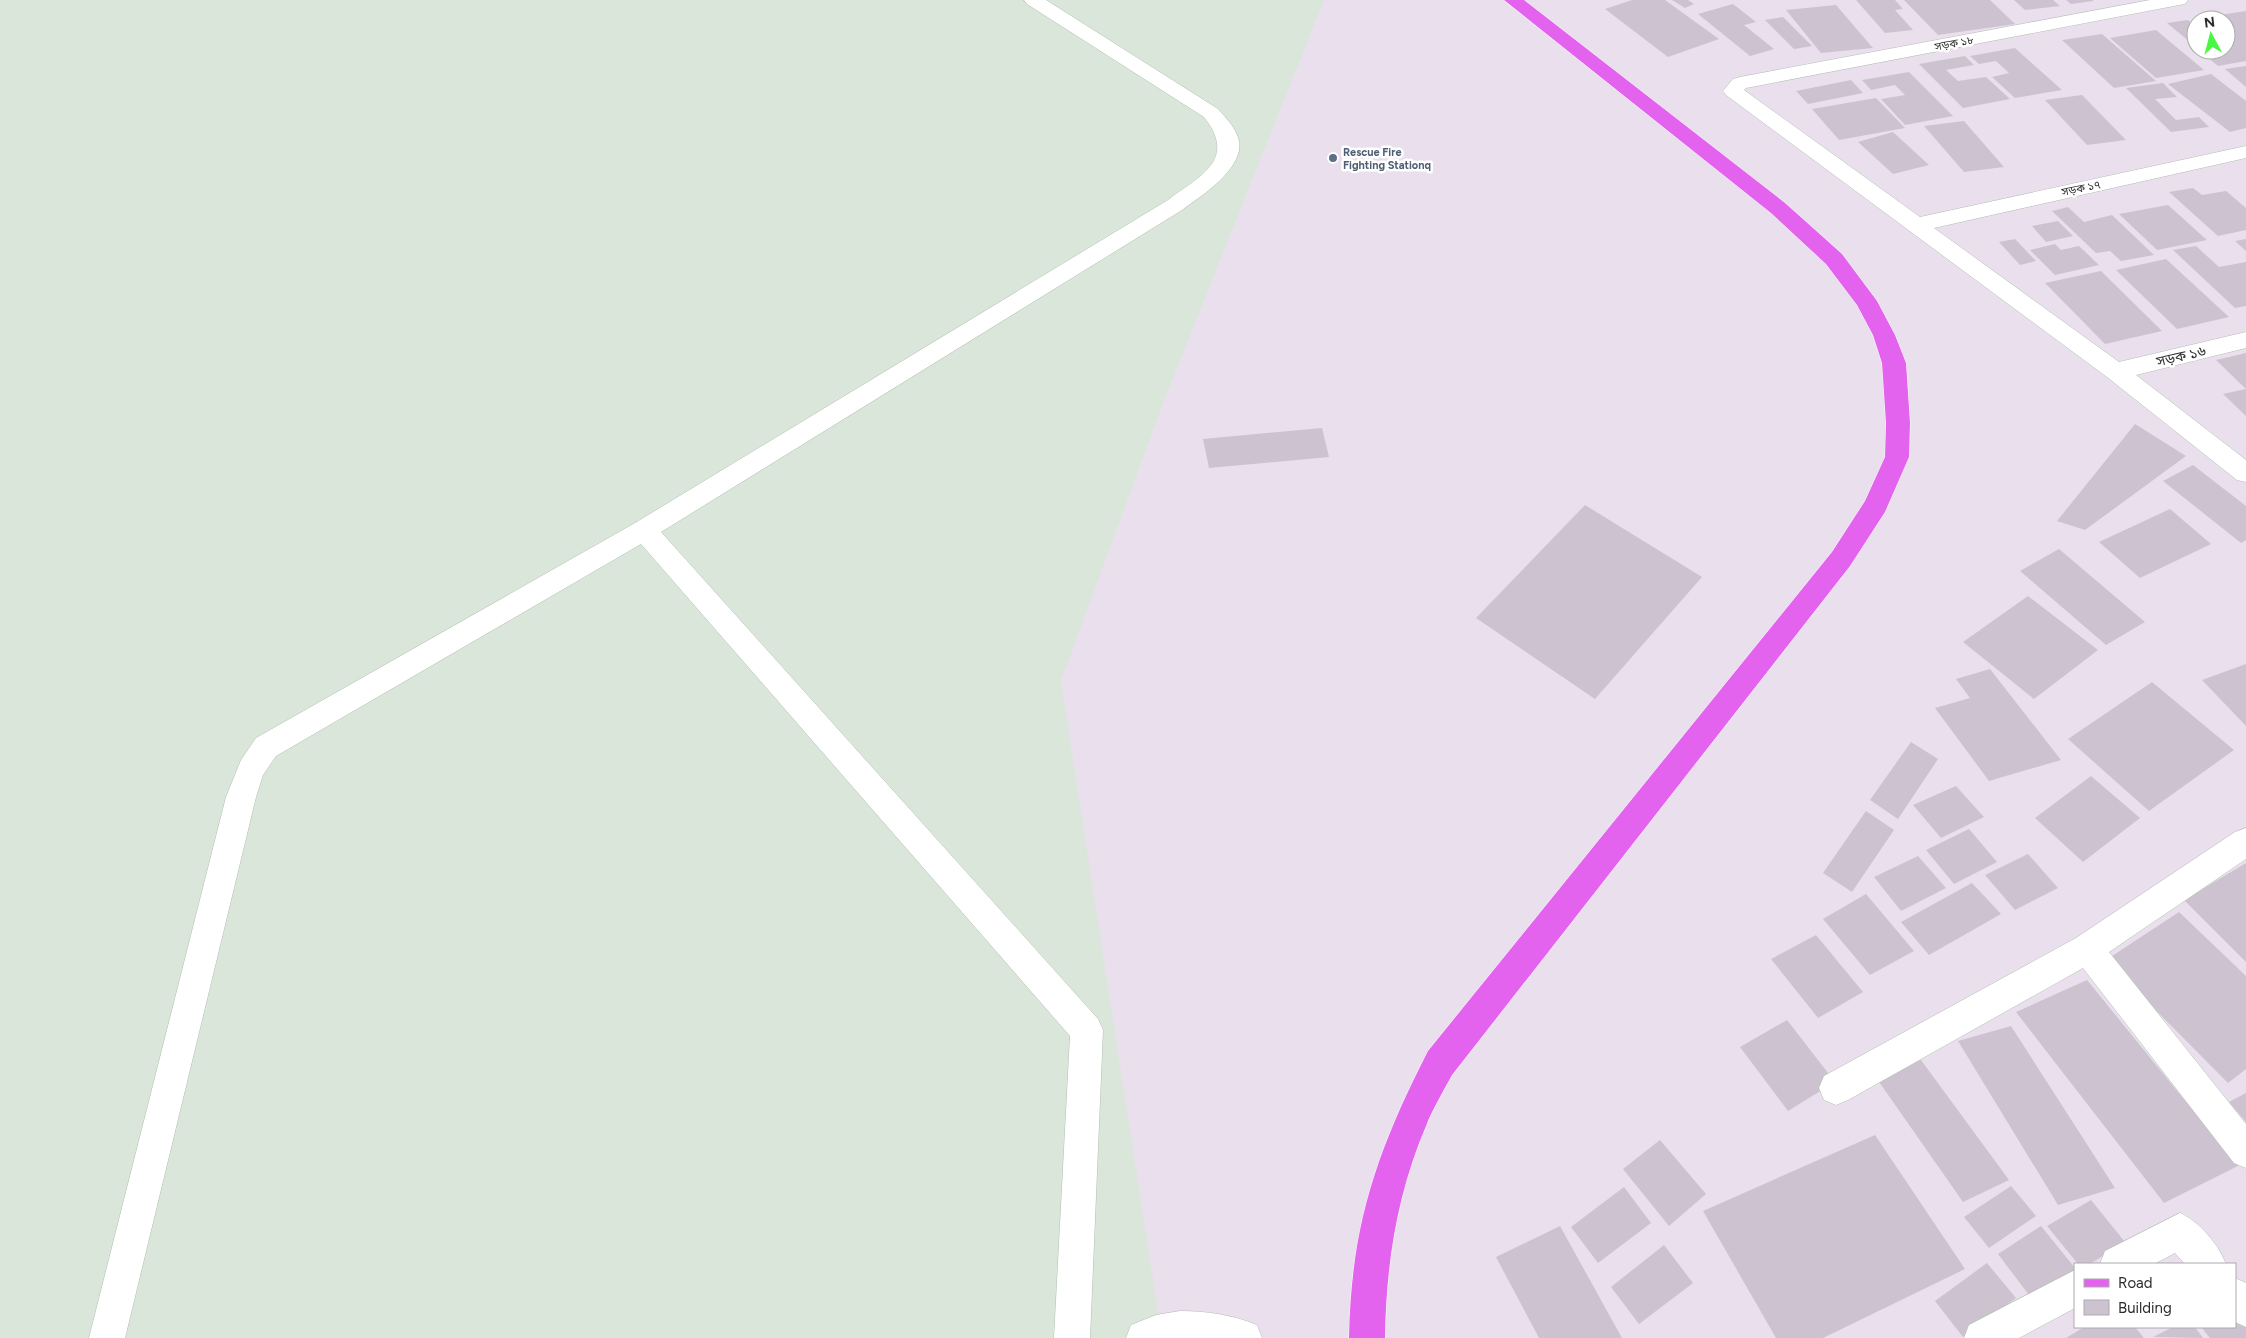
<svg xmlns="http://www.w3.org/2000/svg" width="2246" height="1338" viewBox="0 0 2246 1338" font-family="Figtree,'Noto Sans Bengali',sans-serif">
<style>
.airport{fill:#dae6da}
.building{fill:#cdc3d0}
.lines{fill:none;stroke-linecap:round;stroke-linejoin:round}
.minor-casing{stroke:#b2bfb2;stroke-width:1}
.major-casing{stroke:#fff;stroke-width:1}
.minor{fill:#fff;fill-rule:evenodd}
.major{fill:#e362ee;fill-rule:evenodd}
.service-dot{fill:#5c6f8a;stroke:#fff;stroke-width:2}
.labels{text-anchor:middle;stroke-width:5;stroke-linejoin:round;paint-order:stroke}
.far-street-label{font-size:11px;fill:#2c2c2c;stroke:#fff}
.far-service-label{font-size:11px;font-weight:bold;fill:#4e5e75;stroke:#fff;text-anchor:start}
.street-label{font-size:14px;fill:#2c2c2c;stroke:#fff}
</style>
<rect width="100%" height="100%" fill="#e9dfed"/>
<path class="airport" d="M0 0H1324L1165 398 1061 681 1162 1338H0Z"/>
<path class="building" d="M1632 0H1665L1719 39 1668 57 1605 9Z
M1672 0H1688L1694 4 1685 8Z
M1856 0H1895L1903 9 1895 10 1913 30 1885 33Z
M1904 0H1990L2015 24 1938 35Z
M2014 0H2053L2060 6 2025 10Z
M2066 0H2093V1L2071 4Z
M1733 4 1756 22 1744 25 1774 49 1750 56 1698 14Z
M1836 5 1873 48 1821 53 1786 10Z
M2246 11V61L2218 66 2199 50H2226V20H2211L2207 17Z
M1783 17 1812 46 1794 49 1765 20Z
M2188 20 2196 26V47L2167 23Z
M2156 30 2204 70 2156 78 2110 38Z
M2102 34 2156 81 2114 88 2062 40Z
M2015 48 2062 90 2015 98 1992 77 2009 73 1996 61 1979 64 1970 56Z
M1965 56 1974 65 1946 70 1958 81 1986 77 2010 99 1963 108 1919 64Z
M2246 66V87L2225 69Z
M1909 72 1953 116 1905 125 1881 99 1905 95 1895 85 1871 90 1862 80Z
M2211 74 2246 101V128L2230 132 2168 84Z
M1851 80 1863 93 1808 104 1796 91Z
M2163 83 2177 97 2155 99 2176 120 2199 117 2209 127 2171 132 2126 88Z
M2082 95 2126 140 2087 145 2045 100Z
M1876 98 1905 128 1839 140 1812 109Z
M1964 121 2004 167 1964 172 1924 126Z
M1893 132 1929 165 1893 174 1858 142Z
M2193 188 2202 195 2226 191 2246 208V230L2218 236 2169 192Z
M2168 205 2207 240 2157 250 2119 214Z
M2068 207 2084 222 2112 215 2154 255 2121 261 2110 251 2096 253 2052 211Z
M2058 221 2073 236 2046 242 2032 226Z
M2015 239 2036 261 2020 265 1999 242Z
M2246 239V251L2235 241Z
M2055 244 2061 250 2079 246 2099 265 2055 275 2030 250Z
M2196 246 2219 267 2246 262V306L2235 308 2173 250Z
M2166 259 2229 317 2177 329 2116 270Z
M2101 271 2162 331 2105 344 2045 283Z
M2246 353V416L2223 394 2246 389 2216 360Z
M2135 424 2186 456 2085 530 2057 521Z
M1322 428 1329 457 1209 468 1203 439Z
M2193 465 2246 506V540L2241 543 2163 481Z
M1585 505 1702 577 1595 699 1476 618Z
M2170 509 2211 544 2140 578 2099 542Z
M2059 549 2145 622 2106 645 2020 571Z
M2028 596 2098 650 2034 699 1963 642Z
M2246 664V726L2202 680Z
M1990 669 2061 760 1989 781 1935 708 1970 698 1956 679Z
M2152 682 2234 750 2149 811 2068 739Z
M1911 742 1938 759 1898 819 1870 800Z
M2091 776 2140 818 2083 862 2035 818Z
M1956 786 1984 817 1941 838 1913 805Z
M1866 811 1894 830 1852 892 1823 873Z
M1969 829 1997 862 1954 884 1926 850Z
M2028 854 2058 888 2015 910 1985 875Z
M1918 856 1946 888 1901 911 1874 877Z
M2246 863V962L2184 900Z
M1972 883 2001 914 1929 955 1901 922Z
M1866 894 1914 951 1870 975 1823 919Z
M2179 912 2246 976V1069L2228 1083 2106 960Z
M1816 935 1863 992 1818 1018 1771 959Z
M2087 980 2238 1166 2164 1203 2016 1012Z
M1787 1020 1835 1082 1788 1111 1740 1047Z
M2011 1026 2115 1188 2058 1205 1958 1041Z
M1921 1060 2009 1180 1963 1202 1877 1079Z
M2246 1093V1122L2229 1102Z
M1875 1135 1965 1269 1823 1338H1776L1703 1211Z
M1660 1140 1706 1194 1669 1226 1623 1169Z
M2011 1186 2036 1216 1989 1248 1964 1217Z
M1624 1187 1651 1223 1598 1263 1571 1227Z
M2091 1200 2125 1242 2090 1264H2078L2047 1226Z
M1560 1226 1622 1338H1539L1496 1257Z
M2041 1226 2075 1268V1271L2032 1299 1998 1254Z
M1664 1245 1693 1283 1639 1324 1611 1287Z
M1987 1263 2016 1298 1963 1337 1935 1301Z
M2235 1306 2246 1321V1338H2210L2201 1327H2235Z
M2084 1327H2135L2144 1338H2066Z
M2173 1327H2195L2203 1338 2153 1337Z"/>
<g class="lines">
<g class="minor-casing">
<path id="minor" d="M1024 0H1046L1218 109C1226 118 1236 128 1239 141 1244 169 1201 196 1182 210L661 532 1098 1019 1103 1030 1090 1338H1054L1070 1036 641 544 276 756 263 775 256 797 125 1338H89L226 797 241 760 256 738 635 523 1168 200C1200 176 1238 160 1204 117L1027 4Z
M2150 0H2188L2185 4 2179 5 1746 88 1744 90 1920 217 2246 146V158L1934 228 2119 362 2246 332V348L2136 375 2246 460V482L2237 480 2107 377 1726 95 1723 91 1733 79 1740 77Z
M2246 828V859L2109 952 2246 1124V1168L2234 1163 2083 968 1848 1100 1836 1105 1824 1100 1819 1088 1824 1076 2076 938 2235 832Z
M2180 1213C2200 1222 2218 1244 2226 1264H2185L2175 1253 2154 1264H2100L2105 1251Z
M2075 1270V1308L2019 1338H1964L1969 1325Z
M2235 1278 2246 1283V1327L2235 1322Z
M1180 1311C1206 1311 1233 1315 1257 1325L1262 1338H1126L1131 1325 1156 1315Z"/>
</g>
<g class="major-casing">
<path id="major" d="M1504 0H1524L1785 203 1842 254 1877 301 1895 335 1906 363 1910 423 1909 457 1885 512 1850 566 1452 1075C1443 1092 1433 1108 1426 1126 1397 1194 1386 1264 1385 1338H1349C1351 1225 1377 1151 1428 1051L1832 552 1865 501 1885 457 1886 423 1882 363 1873 335 1857 305 1826 264 1771 213Z"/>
</g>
<use href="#minor" class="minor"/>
<use href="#major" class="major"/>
</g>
<circle class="service-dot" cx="1333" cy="158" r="5"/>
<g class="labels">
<g class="far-street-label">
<text transform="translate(1954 43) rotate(-11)" y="4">সড়ক ১৮</text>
<text transform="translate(2081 188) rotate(-12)" y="4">সড়ক ১৭</text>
</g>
<g class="far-service-label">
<text x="1343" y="156">Rescue Fire<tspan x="1343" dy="13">Fighting Stationq</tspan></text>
</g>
<g class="street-label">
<text transform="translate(2181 356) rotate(-13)" y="5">সড়ক ১৬</text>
</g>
</g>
<rect x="2074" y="1263" width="162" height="65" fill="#ffffff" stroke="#ababab"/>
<rect x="2084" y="1279" width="25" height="8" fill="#e362ee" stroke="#ababab"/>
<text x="2118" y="1288" font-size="15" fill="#2c2c2c">Road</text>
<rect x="2084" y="1300" width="25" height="15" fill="#cdc3d0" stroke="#ababab"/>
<text x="2118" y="1313" font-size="15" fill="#2c2c2c">Building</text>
<g transform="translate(2211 35) rotate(353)"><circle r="24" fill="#ffffff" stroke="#ababab"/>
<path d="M0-4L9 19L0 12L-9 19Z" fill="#48f742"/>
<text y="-8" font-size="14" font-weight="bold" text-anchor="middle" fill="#2c2c2c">N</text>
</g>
</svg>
